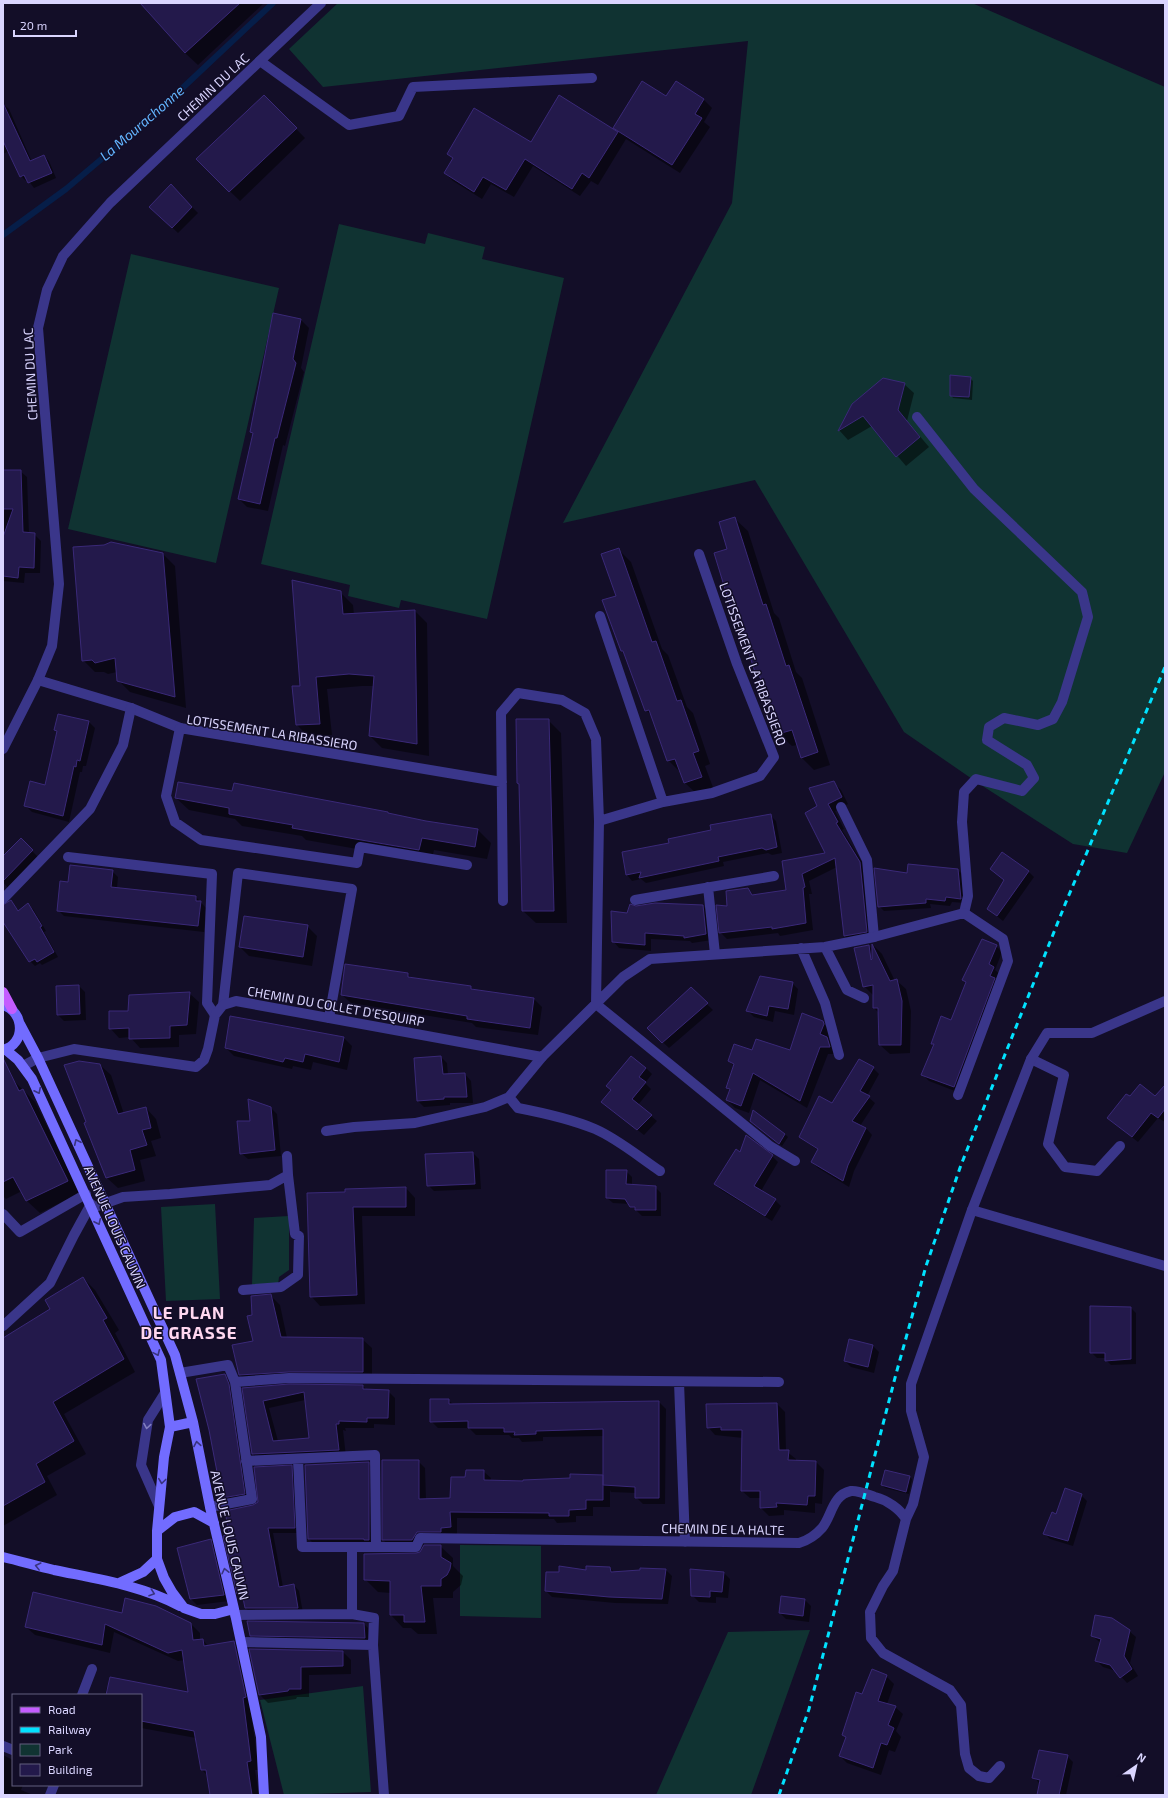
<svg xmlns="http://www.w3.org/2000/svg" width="1168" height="1798" viewBox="0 0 1168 1798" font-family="'Exo 2',sans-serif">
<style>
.green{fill:#103332}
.shadow{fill:#0007;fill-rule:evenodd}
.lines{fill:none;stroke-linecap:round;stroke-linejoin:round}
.stream{stroke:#061e49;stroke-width:6}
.building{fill:#23194b;stroke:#3a2978;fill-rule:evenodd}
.lane{stroke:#3a368a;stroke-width:10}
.street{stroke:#3a368a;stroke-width:10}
.secondary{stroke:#726cff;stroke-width:10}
.primary{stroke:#c45cff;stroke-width:10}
.rail{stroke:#01e2ff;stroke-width:3;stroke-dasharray:6 5;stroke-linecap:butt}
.oneway{stroke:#39347e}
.oneway2{stroke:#827ebf}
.labels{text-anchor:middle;stroke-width:3;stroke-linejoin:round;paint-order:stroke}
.street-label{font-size:13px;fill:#dad5ff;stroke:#130e28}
.water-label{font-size:14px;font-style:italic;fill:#63b5ff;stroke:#130e28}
.district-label{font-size:17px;font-weight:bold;letter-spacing:1px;fill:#ffd7f0;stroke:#130e28}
</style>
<rect width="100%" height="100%" fill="#130e28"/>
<path class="green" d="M338 3H972L1165 87V772L1127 853 1073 844 978 783 904 732 755 480 563 523 732 203 748 41 323 87 289 49Z
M339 224 425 244 428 233 485 247 482 259 564 278 487 619 401 600 399 608 348 596 350 585 261 564Z
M131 254 279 288 216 563 68 529Z
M215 1204 220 1299 166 1301 161 1207Z
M289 1216V1270L279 1277 278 1285H252L254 1218Z
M460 1545 541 1546V1618L460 1616Z
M810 1630 751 1795H656L728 1632Z
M363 1686 371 1792 284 1795 260 1700Z"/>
<path class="shadow" d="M146 3H264L198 65 185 53Z
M676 83 704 100 712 108 704 122 710 127 680 173 626 139 598 185 591 181 580 196 533 166 514 197 491 184 482 199 453 181 445 173 453 159 448 154 617 132 614 128 667 97Z
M264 96 305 138 240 201 197 159Z
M3 104 9 109 32 162 44 156 49 161 56 178 34 188 28 180 26 181 21 176 9 151 3 154Z
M177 192 198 213 178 233 157 213Z
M274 314 301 320 309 328 301 368 304 372 285 446 283 445 268 511 247 507 239 499 253 435 251 432Z
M970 378 973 381 972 400 953 398 951 395Z
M904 384 914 393 907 421 929 447 906 466 872 426 848 440 839 430 852 404Z
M3 471H20L27 477 29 534H34L41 541 40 573H25L24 583 3 581Z
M735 519 748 531 774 613 779 618 796 672 802 678 830 765 814 770 801 757 797 745 792 746 779 734 762 679 757 674 739 619 734 614Z
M618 549 631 562 662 649 668 655 687 707 693 713 710 764 705 766 714 790 698 795 685 783 681 773 668 760 652 716 646 710 626 656 622 651 617 597Z
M163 554 175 566 186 708 130 692 118 680 117 672 108 674 104 672H95L83 660Z
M340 592 353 605 354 615 415 611 427 623 429 756 382 748 370 736 374 686H362L327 689 332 735 309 737 297 725 301 686Z
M548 720 561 733 567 923H536L523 911 520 785Z
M89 722 95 728 86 766H83L82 772H80L69 822 32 812 25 805 46 786 57 732 55 730Z
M834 783 841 790 848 804 835 811 844 829 842 830 867 870 873 939 852 943 845 936 837 867 809 881 812 894H809L813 930 780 936 778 933 727 939 720 932 728 907 748 889 754 896 787 891 783 862 826 854 819 807Z
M176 798 389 815 478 830 491 843 487 859 434 850 431 862 306 840 302 836 242 826 235 819 189 810Z
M771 816 776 821 782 853 772 855 768 853 723 862 724 866 646 883 641 879 632 881 627 875 623 853 670 844Z
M21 840 38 857 8 888 3 882V852L6 855Z
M991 869 1028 871 1034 877 1003 921 988 909 1005 881Z
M958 870 963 875 965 903 952 902 950 906 930 904 931 908 884 911 879 906 908 874Z
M112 871 118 877 117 888 196 897 206 908 204 932 64 916 58 910 69 883Z
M13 905 19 911 28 905 33 909 46 931 44 932 58 957 42 965 40 963 35 966 30 961 3 921V913Z
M703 906 709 912 712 940 692 943 690 941 651 939V951L619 948 613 941 628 914 636 907Z
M307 926 317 936 312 966 249 956 240 947Z
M869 946 873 950 874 946 882 954 895 981 896 980 906 989 911 1011 910 1053 890 1054 880 1045 879 1013 874 1008V996L864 986Z
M996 946 1002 952 995 970 1000 974 960 1093 929 1081 922 1074 934 1045 932 1043 952 1021 966 984 963 980Z
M408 974 412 979 471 987 474 990 533 998 542 1007 538 1035 476 1027 472 1023 351 1003 342 995Z
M792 983 798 989 794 1015 775 1011 773 1022 754 1017 748 1011Z
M79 986 85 992 86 1020 64 1021 58 1015 57 987Z
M691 989 713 1010 669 1048 648 1028Z
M189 993 199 1002 196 1034 179 1035V1047L140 1048 130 1037 119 1038 110 1028 129 1012Z
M822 1022 830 1030 831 1032 829 1040 835 1046 837 1054H828L807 1108 760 1080 749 1113 735 1108 727 1100 730 1091 727 1088 734 1066 729 1061 753 1051H790Z
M343 1037 352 1046 347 1070 313 1062 311 1070 293 1066 292 1069 234 1056 226 1048Z
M441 1057 447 1063 448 1075 465 1074 471 1081 473 1103H450V1105L424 1107 418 1101Z
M100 1065 111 1075 124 1114 146 1108 156 1119 161 1138 151 1141 156 1156 140 1160 145 1181 118 1188 107 1178 85 1124 87 1123Z
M646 1068 652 1074 645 1083 651 1089 638 1105 657 1121 644 1135 609 1108Z
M873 1068 879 1074 867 1096 875 1103 860 1126 866 1128 872 1135 854 1171 849 1187 818 1168 812 1162 819 1151 800 1137 833 1104Z
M12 1079 35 1102 80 1193 40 1213 27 1201 22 1191 6 1199 3 1196V1083Z
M1155 1097 1165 1101V1122L1158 1118 1138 1142 1115 1124 1130 1098Z
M271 1108 277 1114 281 1156 248 1159 241 1153 252 1121Z
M754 1124 785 1134 788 1137 782 1146Z
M473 1153 479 1159 481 1189 434 1191 428 1185Z
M772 1156 778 1162 761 1191 775 1200 781 1206 772 1221 721 1190 715 1184Z
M626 1171 632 1177V1185L655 1187 661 1193V1216H642L630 1204 613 1203 607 1198Z
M406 1188 415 1198V1216H362L365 1304 320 1306 311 1296 346 1193Z
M83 1278 95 1290 119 1330 115 1333 135 1372 64 1414 86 1454 47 1476 57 1495 3 1526V1340L52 1310Z
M270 1295 280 1305 287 1338 362 1339 372 1348V1381L249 1384 240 1375 255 1342 253 1316Z
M1131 1308 1136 1313V1364L1111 1365 1106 1360V1358H1097L1091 1352Z
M849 1341 873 1346 879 1352 874 1373 851 1367 845 1361Z
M224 1375 230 1381 250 1499 229 1503 223 1498Z
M363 1386 367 1390 388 1391 395 1398V1425L374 1424V1428H345L346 1431 343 1430 346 1457 260 1461 253 1454 244 1389ZM305 1400 310 1439 278 1441 269 1408Z
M448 1400 453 1404 659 1402 666 1409 665 1504H643L636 1497V1493L611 1492 610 1490V1507H593V1516H576V1522L557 1523 554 1519 457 1518V1534L424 1539 419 1547H391L383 1540V1461H418L425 1468 426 1500 450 1499 466 1478 483 1471 491 1478 490 1481 524 1482 604 1477V1436L543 1437V1441L522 1442 519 1438H512L509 1435H476L469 1428H438L431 1421Z
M777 1404 785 1412 786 1451 796 1459V1461L816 1462 824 1470 822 1504 815 1503V1513L784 1510V1515L769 1516 761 1508V1498H750L742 1491 743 1438 715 1435 708 1427Z
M368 1463 379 1474 374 1549 320 1550 309 1539Z
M291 1466 297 1472 300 1533H273L283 1587 294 1585 299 1591 303 1613 251 1614 246 1608 244 1599 238 1593 230 1535 254 1506Z
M909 1477 912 1479 909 1494 885 1488 882 1485Z
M1081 1495 1087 1501 1073 1546 1050 1539 1045 1534 1057 1515Z
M211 1540 217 1546 229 1601 197 1605 191 1599Z
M440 1546 453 1558V1566L463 1576 461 1585 453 1592V1598H433L437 1634H418L411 1628H403L391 1615V1593L378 1592 365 1579 416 1554Z
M610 1568 614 1572 641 1571V1569L666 1570 672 1576 668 1604 615 1603 552 1597 546 1591 587 1571Z
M724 1573 730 1579 728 1598 716 1597V1603L699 1602 692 1595Z
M805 1600 811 1606 809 1622 786 1619 780 1613Z
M123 1614 191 1624 200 1633V1640H203L208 1646 234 1642 242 1650 259 1770H255L259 1795H211L207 1775 202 1770 196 1738 141 1728V1695H105L107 1687 189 1694 185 1660 178 1661 114 1632 110 1653 35 1635 26 1627Z
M364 1624 368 1628 369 1642 255 1639 251 1635Z
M1129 1631 1136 1637 1130 1663 1138 1676 1127 1683 1116 1671 1103 1667 1097 1661 1101 1643 1092 1636Z
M250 1650 343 1652 351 1660V1674L309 1675V1697H297L296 1699 268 1703 260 1695Z
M886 1676 894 1684 887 1704 895 1707 903 1714 896 1731 901 1737 895 1752 889 1750 881 1775 847 1763 840 1756 846 1738 843 1735 862 1695Z
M3 1755 13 1760V1785H23L21 1790 33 1795H3Z
M1067 1756 1073 1762 1066 1795H1038L1039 1783 1034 1777Z"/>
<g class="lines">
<path class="stream" d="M3 235 66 189 156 113 273 3"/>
</g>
<path class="building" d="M140 3H240L185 53Z
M642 81 666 96 676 81 704 99 695 114 702 118 672 165 613 128Z
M264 95 297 128 229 192 196 159Z
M559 95 618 132 589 178 582 173 572 189 525 159 506 190 483 177 474 192 444 173 453 158 447 154 474 108 531 142Z
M3 103 30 161 44 155 52 173 28 183 24 175 20 177 3 141Z
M171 184 192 207 172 228 149 207Z
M273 313 301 319 293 359 296 363 277 438H275L260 504 238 499 253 433 250 432Z
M950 375 971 377 969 397 950 396Z
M883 378 905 383 898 410 920 437 896 457 863 416 838 431 852 404Z
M3 470H21L23 532 35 533 34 568 19 567 18 578 3 576V537L13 509H3Z
M735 517 763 605 766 604 786 666 789 665 818 752 801 758 792 730 778 734 759 674 756 675 736 614 733 615 714 553 727 549 719 522Z
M111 542 163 553 175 697 117 681 115 658 95 663 92 660 82 661 73 547 104 545Z
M619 548 652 642 656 641 677 701 681 700 699 751 693 753 702 777 684 783 675 759 667 761 649 710 645 711 623 651H621L602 600 616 596 601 554Z
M292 580 341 591 343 614 415 610 417 744 369 736 374 676 349 674 316 677 320 724 296 725 292 686H300Z
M58 714 89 721 80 761 77 760 76 767 74 766 63 816 24 806 30 781 45 785 57 731 54 730Z
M516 719H549L554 911H522L519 784 517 783Z
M834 781 842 797 828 804 838 822 836 823 860 862 867 932 844 936 835 858 802 874 805 887 803 888 806 923 772 929V927L719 933 716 905 727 906 726 891 748 888 752 895 786 890 782 861 825 853 805 813 817 806 809 788Z
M178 782 232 791 234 783 388 812V813L426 821 478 829 475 847 422 838 419 850 292 828 293 825 229 814V808L175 798Z
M771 814 777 847 766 850 762 848 718 857 719 861 639 878 641 872 626 875 622 852 669 843 668 839 711 830 710 825Z
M21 838 33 850 3 881V856Z
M1002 852 1029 871 997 916 987 909 1004 880 990 869Z
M908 864 958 869 961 899 946 897 945 901 926 899V903L878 907 874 868 907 873Z
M70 865 113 870 111 887 196 896V901H201L198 926 57 911 60 881 68 882Z
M11 900 18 911 28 903 42 926 40 927 54 952 37 962 35 959 29 962 3 922V905Z
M655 903 703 905 706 934 684 938V936L645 933V945L612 942 611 911 627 913 630 904 636 906Z
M244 916 308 925 303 957 239 947Z
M982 939 997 945 989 964 994 967 990 976 995 978 954 1087 921 1075 934 1044H931L941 1016 951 1020 966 982 962 980Z
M872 944 890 981 897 979 902 1001 901 1045H879L878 1008H873V985L863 987 854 948 869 945 871 960 872 959Z
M345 964 408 973V977L471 986V989L534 998 530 1028 467 1019V1016L341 995Z
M760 976 793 982 788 1009 769 1006 767 1016 746 1011Z
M79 985 80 1014 57 1015 56 986Z
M691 987 708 1003 662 1043 647 1028Z
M190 992 187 1025 170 1026V1038L129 1039V1028L109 1029V1011H128L129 995Z
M802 1013 823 1021 824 1024 820 1034 827 1037 830 1047H820L800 1101 753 1073 741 1106 726 1100 730 1089 726 1088 734 1064 728 1061 734 1044 752 1050 756 1039 790 1050Z
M230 1016 344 1037 339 1062 305 1054 303 1062 285 1058 283 1062 225 1048Z
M441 1056 443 1074 465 1073 467 1097H444V1099L417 1101 414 1058Z
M631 1056 646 1068 639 1077 646 1082 632 1099 652 1115 637 1130 601 1102 611 1090 606 1086Z
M3 1058 19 1091 23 1089 68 1181 26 1201 13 1177 3 1182Z
M859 1059 874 1067 860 1091 870 1096 852 1121 866 1128 848 1165 843 1181 811 1162 818 1149 799 1137 819 1096 832 1103Z
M79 1061 100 1064 118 1114 146 1107 151 1128 142 1130 147 1145 130 1150 135 1170 106 1178 84 1123 86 1122 64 1065Z
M1140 1084 1155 1096 1165 1085V1109L1158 1118 1151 1113 1132 1137 1107 1118 1126 1094 1130 1096Z
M248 1099 271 1107 275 1150 240 1154 237 1121H250Z
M753 1110 785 1134 779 1144 750 1121Z
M746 1135 773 1155 754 1186 776 1199 765 1216 714 1184 736 1149 740 1152Z
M473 1152 475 1184 427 1186 425 1154Z
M606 1170H627L626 1184 656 1186V1210H635V1207H630L625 1199 606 1198Z
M406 1187V1207H353L357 1295 310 1297 307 1193 345 1192V1189Z
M83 1277 107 1318 103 1320 124 1359 53 1402 74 1441 36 1464 45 1482 3 1506V1338L50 1309 45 1300Z
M271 1294 281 1337 363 1338V1372H289L239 1375 232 1345 253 1341 247 1316 252 1315 251 1296Z
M1090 1306 1131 1307V1359L1105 1361V1353H1090Z
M849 1339 873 1345 868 1367 844 1361Z
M225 1374 229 1384 245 1494 222 1498 209 1430 196 1379Z
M289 1384 363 1385V1389L389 1390 388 1418H367V1422L339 1421V1424H336L339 1450 252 1454 242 1388ZM304 1392 309 1438 273 1441 263 1401Z
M430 1399H449V1404L659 1401V1498H635V1487L603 1485V1429L536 1431V1434L514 1435 515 1432H504V1428H468V1421L430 1422Z
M777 1403 779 1450H789L788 1460 816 1461 815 1496H808L807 1505 776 1503 777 1507 760 1508V1491H741L742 1430H721V1427L707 1428 706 1404Z
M382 1460H419V1499L450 1498 451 1477H465L466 1470H484V1480L523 1481V1480L570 1478V1474L603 1475V1500H586V1509L569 1510V1516H549V1513L450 1512 451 1527 441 1528V1532H417L412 1540H382Z
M369 1462V1540H364V1539H308L305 1465Z
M292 1465 295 1528H268L279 1587 294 1584 298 1608H245L242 1593 237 1594 223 1536 229 1534 225 1511 253 1505 258 1502 254 1467Z
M885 1470 910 1476 906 1492 881 1485Z
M1065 1488 1082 1494 1068 1541 1043 1534 1052 1512 1056 1514Z
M211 1539 224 1595 190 1599 177 1548Z
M424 1545H441V1557L451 1563 450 1569 447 1575 441 1579V1586H421L425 1622H404V1615H390V1581L364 1580V1554L416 1553 420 1552Z
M559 1566 586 1570V1566L610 1567 611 1572 640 1570V1568L666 1569 662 1599 609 1597 545 1591 546 1572H559Z
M690 1569 724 1572 722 1592 710 1591V1597L691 1596Z
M33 1592 122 1613 125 1598 156 1606 191 1623 193 1640 203 1639 204 1646 234 1641 246 1697 243 1698 251 1761 247 1762 252 1795H210L206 1770H201L194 1731 141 1721V1695H106L110 1677 188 1692 182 1650 168 1653 105 1624 102 1645 25 1627Z
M781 1596 805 1599 803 1616 779 1613Z
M1095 1615 1112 1618 1130 1630 1124 1656 1132 1669 1120 1678 1110 1665 1095 1661 1101 1639 1091 1636Z
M247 1621 364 1623 365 1638 250 1636Z
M249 1649 343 1651V1666L301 1667V1689H289L288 1691 259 1695Z
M872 1669 887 1675 878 1701 896 1706 888 1725 894 1728 887 1745 881 1743 873 1768 839 1756 846 1737 842 1735 856 1692 862 1694Z
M1039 1750 1068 1755 1059 1795H1037L1040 1780 1032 1778Z"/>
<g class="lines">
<path class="lane" d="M260 61 349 125 399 116 413 87 592 78
M917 417 974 489 1082 592 1088 617 1062 702 1053 719 1038 725 1004 718 989 727 987 740 1027 765 1034 778 1022 791 976 779 964 792 962 822 968 896 964 913
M38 680 131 708 180 728
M841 807 867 860 874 937
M68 857 212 874 207 1003 215 1015
M708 887 715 954
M635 900 774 876
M596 1004 770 1146 795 1161
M223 1005 238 873 352 889 329 1018
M1031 1059 1064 1075 1048 1144 1065 1167 1097 1171 1120 1146
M509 1097 518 1108C544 1113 571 1119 595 1129 618 1139 639 1157 660 1171
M326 1131 354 1127 415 1123 485 1107 509 1097 542 1057
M972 1210 1165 1266
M3 1214 20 1232 86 1194
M3 1326 50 1283 74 1235 91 1204
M159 1506 141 1465 148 1420 165 1393
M82 1695 92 1669
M3 1746 13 1750
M50 1795 54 1785"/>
<path class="street" d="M600 616 663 802
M3 749 38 680 52 646 59 584 38 328 47 290 63 256 110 203 321 3
M467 865 360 847 357 863 201 840 175 822 166 796 180 728 502 782
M3 899 90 809 123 745 131 708
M503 901 501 713 518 693 562 700 585 713 596 739 599 821 663 802 712 793 760 776 774 757 737 664 699 554
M825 947 847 990 864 998
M801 948 825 1003 839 1055
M596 1004 599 821
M23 1066 38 1058 74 1049 196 1067 204 1060 208 1049 215 1015 223 1005 236 1001 542 1057 623 977 650 959 825 947 874 937 964 913 1003 939 1008 961 958 1095
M92 1208 123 1197 170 1194 270 1185 288 1175 287 1156
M243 1290 281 1287 298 1275 299 1236 295 1234 288 1175
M180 1373 228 1365 235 1382 252 1499 210 1507
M235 1382 289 1378 779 1382
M679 1382 685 1542
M298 1460 302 1547H352
M246 1461 375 1455 376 1547
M906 1519 913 1504 924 1457 911 1411V1384L972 1210 1031 1059 1047 1033H1092L1165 1001
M352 1614 374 1618 373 1645 384 1795
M235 1615 352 1614V1547H416L420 1538 799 1543C809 1540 815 1536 822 1528 832 1516 832 1495 851 1491 858 1490 868 1495 875 1497 887 1500 900 1509 906 1519L893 1571 883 1586 870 1612 871 1638 883 1653 950 1690 961 1705 965 1754 969 1768 979 1776 989 1778 1000 1766
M241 1642 373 1645"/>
<path class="secondary" d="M3 1005C25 1012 26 1044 3 1050
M20 1024 38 1058 175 1355 193 1422 210 1507 234 1609 261 1737 264 1795
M6 1050 18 1060 32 1079 161 1360 170 1427 164 1457 157 1531V1559L164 1578 172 1592 184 1608 201 1614H215L234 1609
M170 1427 193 1422
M157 1531 175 1517 194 1512 214 1523
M3 1557C20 1561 37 1566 54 1570 97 1579 140 1585 180 1606
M119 1583 143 1572 157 1559"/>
<path class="primary" d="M3 992 12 1009"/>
<path class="rail" d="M779 1795 809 1709 896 1374 926 1266 961 1165 1002 1062 1066 902 1165 667"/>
</g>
<defs><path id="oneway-chevron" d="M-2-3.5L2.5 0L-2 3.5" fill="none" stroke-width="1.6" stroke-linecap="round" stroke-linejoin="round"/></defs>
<g class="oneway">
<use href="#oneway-chevron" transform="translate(38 1091) rotate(64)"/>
<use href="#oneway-chevron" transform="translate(77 1142) rotate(-115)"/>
<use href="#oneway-chevron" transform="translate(98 1222) rotate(65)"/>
<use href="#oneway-chevron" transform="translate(157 1353) rotate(66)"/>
<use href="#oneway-chevron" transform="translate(197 1444) rotate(-100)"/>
<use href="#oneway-chevron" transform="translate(162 1481) rotate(97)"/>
<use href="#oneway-chevron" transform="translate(38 1566) rotate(-166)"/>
<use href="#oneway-chevron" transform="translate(225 1571) rotate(-103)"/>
<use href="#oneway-chevron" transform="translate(152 1593) rotate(19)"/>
</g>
<use class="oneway2" href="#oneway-chevron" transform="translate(147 1426) rotate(99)"/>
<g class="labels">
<g class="street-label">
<text transform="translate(213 87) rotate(-43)" y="5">CHEMIN DU LAC</text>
<text transform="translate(30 374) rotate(-93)" y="5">CHEMIN DU LAC</text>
<text transform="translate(753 664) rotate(70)" y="5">LOTISSEMENT LA RIBASSIERO</text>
<text transform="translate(272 732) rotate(9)" y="5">LOTISSEMENT LA RIBASSIERO</text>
<text transform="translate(336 1006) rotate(10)" y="5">CHEMIN DU COLLET D'ESQUIRP</text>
<text transform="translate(115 1227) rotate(66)" y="5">AVENUE LOUIS CAUVIN</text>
<text transform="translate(723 1529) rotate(1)" y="5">CHEMIN DE LA HALTE</text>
<text transform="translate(230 1535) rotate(77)" y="5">AVENUE LOUIS CAUVIN</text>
</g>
<g class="water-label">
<text transform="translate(142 123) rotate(-41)" y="5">La Mourachonne</text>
</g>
<g class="district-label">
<text x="189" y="1319">LE PLAN<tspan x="189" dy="20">DE GRASSE</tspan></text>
</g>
</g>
<rect width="1168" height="1798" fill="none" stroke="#dad5ff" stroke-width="8"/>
<rect x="12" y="1694" width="130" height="92" fill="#130e28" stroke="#635e7e"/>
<rect x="20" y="1707" width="20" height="6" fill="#c45cff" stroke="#635e7e"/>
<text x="48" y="1714" font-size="12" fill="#dad5ff">Road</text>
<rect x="20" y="1727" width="20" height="6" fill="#01e2ff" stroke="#635e7e"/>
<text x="48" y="1734" font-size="12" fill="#dad5ff">Railway</text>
<rect x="20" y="1744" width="20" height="12" fill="#103332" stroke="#635e7e"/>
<text x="48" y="1754" font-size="12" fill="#dad5ff">Park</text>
<rect x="20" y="1764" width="20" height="12" fill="#23194b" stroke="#635e7e"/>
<text x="48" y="1774" font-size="12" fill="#dad5ff">Building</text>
<g transform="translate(1136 1766) rotate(34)" stroke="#130e28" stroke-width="3" paint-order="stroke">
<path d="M0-3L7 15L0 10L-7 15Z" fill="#dad5ff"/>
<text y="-6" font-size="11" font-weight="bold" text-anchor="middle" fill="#dad5ff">N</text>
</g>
<path d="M14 30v6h62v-6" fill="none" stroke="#dad5ff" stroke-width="2"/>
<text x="20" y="30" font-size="12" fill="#dad5ff" stroke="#130e28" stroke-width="3" paint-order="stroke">20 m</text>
</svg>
